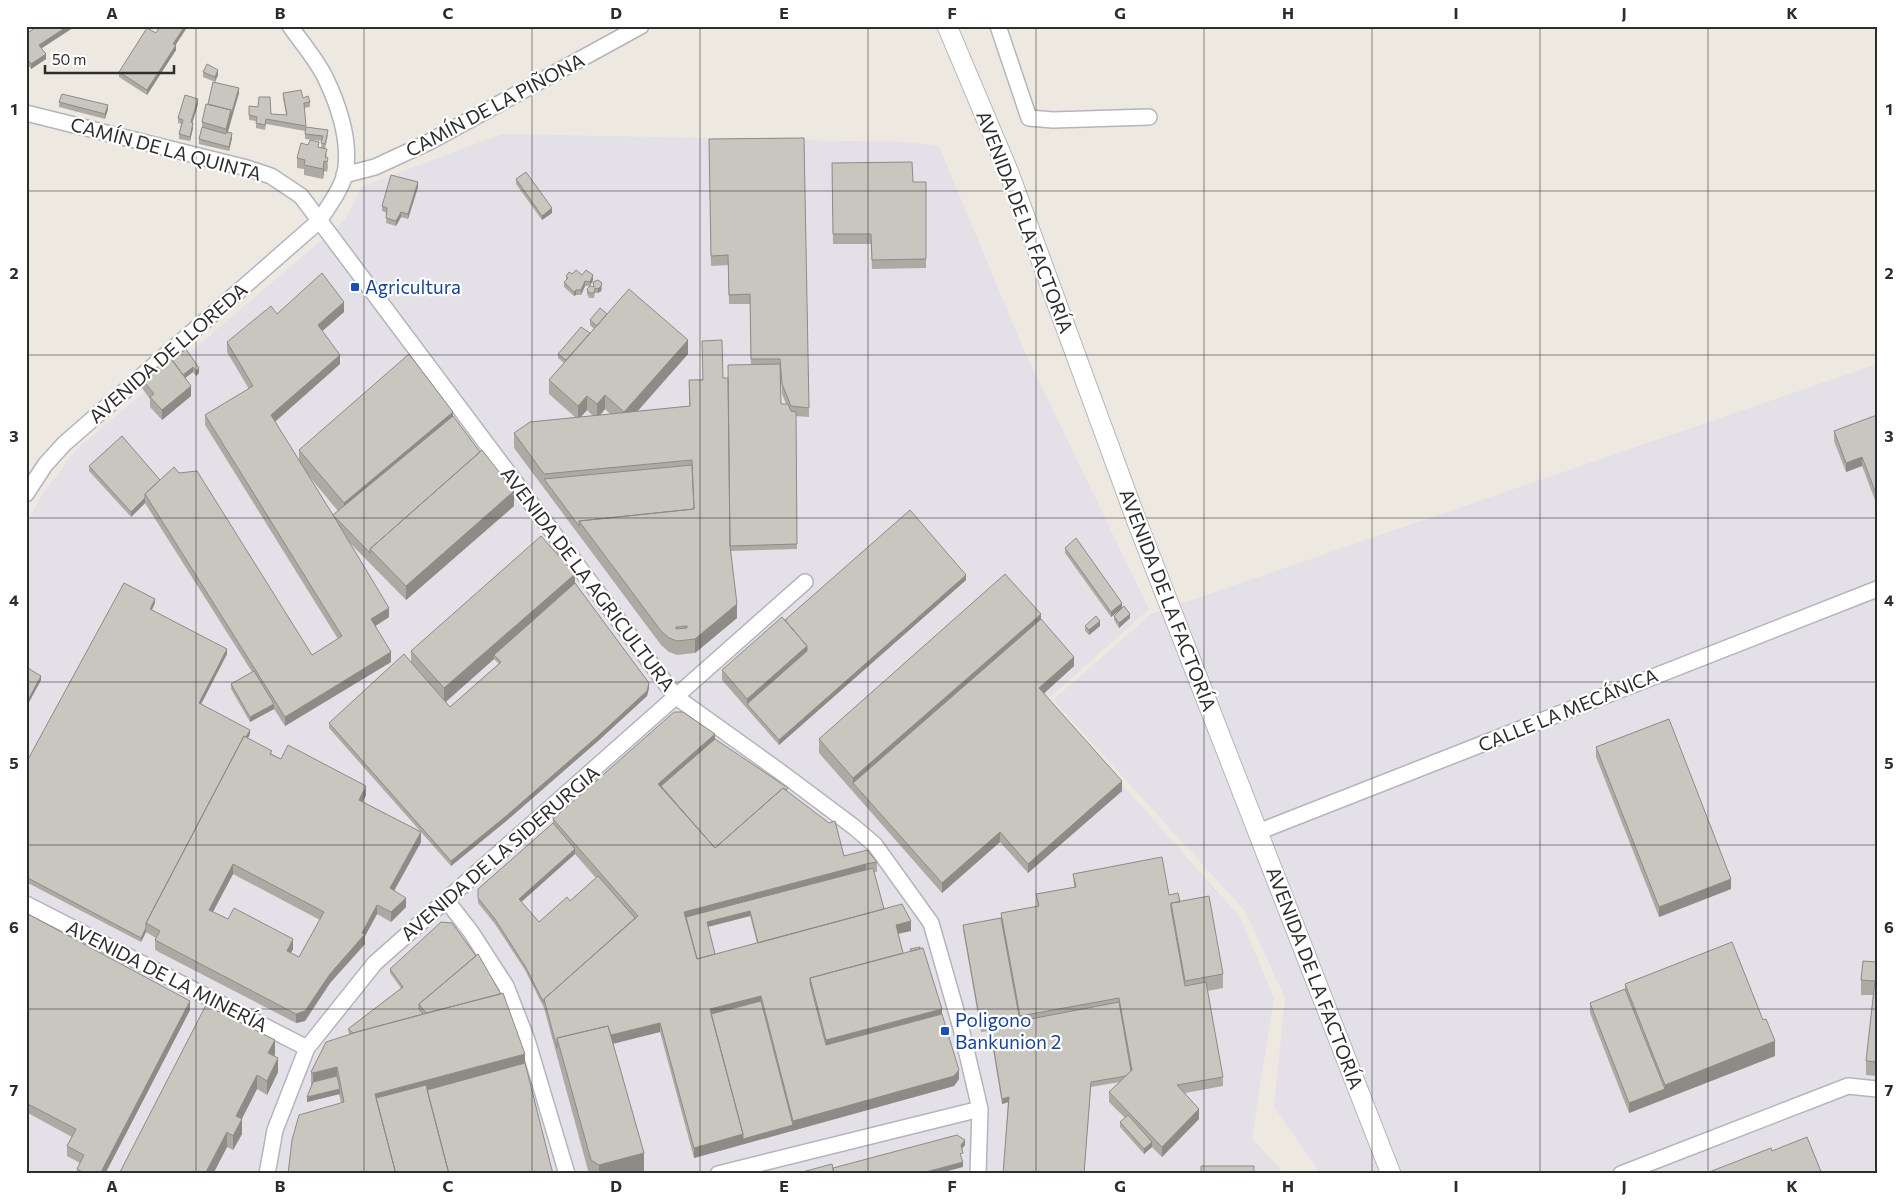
<svg xmlns="http://www.w3.org/2000/svg" width="1903" height="1200" viewBox="0 0 1903 1200" font-family="Commissioner,sans-serif">
<style>
.industrial{fill:#e3e0e7}
.lines{fill:none;stroke-linecap:round;stroke-linejoin:round}
.minor-casing{stroke:#b3b4bf;stroke-width:18}
.tertiary-casing{stroke:#b3b4bf;stroke-width:21}
.minor{stroke:#fff;stroke-width:15}
.tertiary{stroke:#fff;stroke-width:19}
.wall{fill:#adaaa4;fill-rule:evenodd}
.shaded-wall{fill:#8d8b86}
.building{fill:#c9c6bf;stroke:#8d8b86;fill-rule:evenodd}
.grid{fill:none;stroke:#2d2d2d;stroke-width:1;stroke-opacity:0.55}
.transit-dot{fill:#1a4fb4;stroke:#fff;stroke-width:2}
.labels{text-anchor:middle;stroke-width:4.5;stroke-linejoin:round;paint-order:stroke}
.street-label{font-size:19px;fill:#2d2d2d;stroke:#fff}
.transit-label{font-size:19px;fill:#164399;stroke:#fff;text-anchor:start}
.neatline{fill:none;stroke:#2d2d2d;stroke-width:2}
.grid-label{font-size:16px;text-anchor:middle;font-weight:bold;fill:#2d2d2d}
</style>
<rect width="100%" height="100%" fill="#eee9e0"/>
<path class="industrial" d="M502 134 905 142 939 146 1023 348 1149 609 1047 700 1240 917 1274 998 1252 1138 1285 1174H26V525L40 498 76 450 345 220 361 187Z
M1877 364V1174H1321L1274 1107 1285 998 1245 911 1053 700 1151 614Z"/>
<g class="lines">
<g class="minor-casing">
<path id="minor" d="M998 26 1029 118 1053 120 1149 117
M26 113 247 168 271 176 301 196 676 697 782 773 854 827 875 845 931 923 961 1028 980 1109 978 1174
M344 175 375 167 429 142 641 26
M26 494 45 465 64 444 319 221C328 207 341 190 345 174 351 142 339 106 325 77 316 59 302 43 290 26
M1258 832 1877 589
M447 901 471 932 506 986 527 1040 567 1174
M26 904 307 1048
M267 1174 275 1130 307 1048 375 963 805 582
M718 1174 980 1109
M1621 1174 1848 1086 1877 1089"/>
</g>
<g class="tertiary-casing">
<path id="tertiary" d="M947 26 1009 173 1137 522 1391 1174"/>
</g>
<use href="#minor" class="minor"/>
<use href="#tertiary" class="tertiary"/>
</g>
<path class="wall" d="M26 34 42 49 46 59 31 69 26 62Z
M176 45V50L147 95 119 77V72Z
M203 72 218 75 215 82 239 93 228 132 232 138 229 151 199 144V139L202 127V122L215 82 203 77Z
M283 93 303 98 310 102V107L304 108 306 127 328 135 325 149 327 157 328 167 327 172 324 171 323 179 304 175V169L297 168V158L319 147 321 148 322 141 305 139V131L266 124 265 130 256 128V121L249 120V106L258 107 271 114 286 115 283 98Z
M59 102 108 109 105 119 59 107Z
M198 104 192 123 193 128 190 141 179 139V134L181 124 178 123V118Z
M804 138 809 417 796 416 797 549 731 551 737 618 695 653 677 655 669 652 661 645 514 448V433L575 417 549 394V380L564 363 558 358V354L590 333 594 329 590 325V320L607 314 688 354 638 411 689 406V380L728 378 751 364 750 304H729L728 265 711 266 709 139ZM781 374 782 394 786 404H781ZM605 409 610 414 600 415ZM587 410 593 416 581 417Z
M832 163 913 182H926V268L872 269 871 244H833Z
M516 179 552 213 542 220 516 184Z
M418 187 408 219 401 217 396 226 386 223 387 213 382 211V206Z
M582 275 593 280 590 286 593 287V282L602 288 601 291 598 293H595L594 298H589L587 294V289L590 286H585L581 295H576L574 296 564 287V282L566 280V276Z
M344 312 322 331 340 364 275 422 299 460V450L453 416 514 506 406 600 348 541 389 617 375 626 391 662 285 726 274 709 250 722 231 689V684L252 672 145 503 131 517 89 471V466L122 436 312 655 338 639 205 425V415L249 389 227 352V342L277 314ZM308 475 338 511 333 515Z
M186 349 199 373 196 376 193 372 185 378 191 396 162 420 150 407V399L142 388V379L172 360Z
M1877 415 1875 500 1862 466 1846 472 1834 441V431Z
M1065 548 1122 608 1111 617 1065 553Z
M966 580 779 745 722 680V670L785 620Z
M575 583 649 688 647 696 598 741 505 822 451 866 421 832V842L394 891 406 907 391 922 377 914 365 936V944L330 983 305 1021 296 1023 155 950V940L156 938 146 932 141 942 26 882V763L155 603 152 610 227 654 201 704 250 734 248 738 272 754 281 759 366 795 363 802 421 832 329 728V723L411 661V651ZM494 659 499 664 450 707 446 702ZM233 874 320 920 299 957 291 953 293 949 213 912Z
M1114 616 1130 618 1119 628 1114 620Z
M1041 619 1074 666 1044 693 1122 791 1028 873 1000 842 942 893 819 753V739Z
M1085 626H1100L1089 635 1085 631Z
M26 667 41 680 28 704 26 703Z
M715 739 788 792 844 856 877 862V872H874L884 909 911 931 898 934 903 953 942 1014 959 1079 954 1086 694 1158 660 1032 613 1044 644 1172 639 1174H589L544 1008 525 970 495 924 478 903V889L553 823V819ZM575 854 596 878 570 901 539 922 521 902ZM750 916 757 943 715 954 708 927Z
M1596 747 1731 889 1659 917 1596 757Z
M1073 874 1169 895 1180 902 1223 974V988L1207 991 1223 1077V1086L1185 1093 1199 1119 1162 1157 1152 1147 1144 1154 1120 1127V1122L1125 1118 1109 1102V1092L1120 1082 1091 1087 1084 1174H1003L1008 1102 1002 1104 990 1031 981 1032 963 930V925L1001 918V913L1037 906 1036 894 1074 887Z
M26 913 190 1010 105 1174H77V1169L80 1163 67 1156V1146L72 1137 26 1112Z
M1877 960V1076L1866 1075V1061L1873 995H1861V980L1877 962Z
M390 969 525 1054 341 1103 339 1094 307 1102 312 1086H311V1072L349 1034 348 1029 401 988 390 973Z
M1625 984 1775 1056 1629 1113 1590 1013V1003L1625 989Z
M275 1055 274 1056 278 1072 267 1095 257 1089 242 1119V1134L233 1150 227 1147 213 1174H119Z"/>
<path class="shaded-wall" d="M68 26H76L39 50V45Z
M185 26H188L173 49V44Z
M176 45V50L147 95V90Z
M46 54V59L31 69V64Z
M218 70V75L215 82V77Z
M239 88V93L231 120V115Z
M198 99V104L191 127V122Z
M108 105V109L105 119V114Z
M231 110V120L226 139V129Z
M193 123V128L190 141V137Z
M232 133V138L229 151V147Z
M324 161V171L323 179V169Z
M418 182V187L408 219V214Z
M552 208V213L542 220V216Z
M401 212V217L396 226V221Z
M593 275V280L590 286V282Z
M585 281V286L581 295V290Z
M602 283 601 291 598 293V289Z
M576 290V295L574 296V292Z
M344 302V312L318 335V325Z
M688 340V354L624 426V412Z
M340 355V364L271 425V415Z
M193 367V372L181 381V377Z
M199 368V373L196 376V371Z
M191 386V396L162 420V410Z
M605 395V409L597 419V404Z
M587 396V410L578 420V406Z
M453 412V426L344 517V503Z
M1862 457V466L1846 472V463Z
M1877 490V500H1875V491Z
M514 491V506L406 600V586Z
M145 498V503L131 517V512Z
M575 574V588L494 655V659L444 703V688Z
M966 575V580L779 745V740Z
M155 599V603L150 613V609Z
M1122 603V608L1111 617V612Z
M737 604V618L695 653V639Z
M389 608V617L371 629V619Z
M1041 614V629L853 783V778Z
M1130 614V618L1119 628V623Z
M1100 621V626L1089 635V630Z
M807 646V655L747 704V699Z
M227 649V654L199 708V703Z
M391 652V662L285 726V717Z
M1074 657V666L1039 698V688Z
M41 676V680L28 704V700Z
M649 683V688L647 696 598 741 505 822 451 866V861Z
M274 704V709L250 722V717Z
M250 730V734L150 925Z
M715 734V744L661 791 658 784Z
M1122 781V791L1028 873V864Z
M366 786V795L359 809V800Z
M421 832V842L390 898V888Z
M1000 832V842L942 893V883Z
M575 849V854L519 904V899Z
M233 864V874L209 919V910Z
M866 864V873L686 922 684 912Z
M1731 879V889L1659 917V907Z
M406 898V907L391 922V912Z
M377 905V914L365 936V944L330 983 305 1021 296 1023V1014L330 974 362 933Z
M750 911V916L707 927V922Z
M911 921V931L896 934V925Z
M146 928V932L141 942V938Z
M293 939V949L287 960V951Z
M761 996V1006L712 1019 710 1009Z
M190 1001V1010L105 1174H100Z
M942 1009V1024L826 1054V1040Z
M660 1023V1032L562 1056 560 1047Z
M275 1040V1055L268 1067V1053Z
M1775 1041V1056L1665 1099V1085Z
M525 1054V1068L377 1108 375 1094Z
M278 1058V1072L267 1095V1081Z
M337 1067V1081L313 1087V1073Z
M959 1070V1079L954 1086 694 1158V1148L743 1134 793 1125V1121Z
M257 1075V1089L236 1130V1116Z
M340 1089V1094L307 1102V1097Z
M1665 1089V1099L1629 1113V1103Z
M1009 1097V1102L1002 1104V1099Z
M1199 1109V1119L1162 1157V1147Z
M242 1119V1134L233 1150V1136Z
M227 1132V1147L213 1174H205Z
M965 1140V1145L961 1150V1145Z
M1152 1142V1147L1144 1154V1149Z
M644 1153V1172L639 1174H599V1165Z
M963 1162V1167L937 1174H926V1172Z"/>
<path class="building" d="M38 26H68L39 45 46 54 31 64 26 57V34Z
M160 26H185L173 44 176 45 147 90 119 72 147 28 156 33Z
M207 64 218 70 215 77 203 72Z
M213 82 239 88 231 115V110L208 104Z
M301 90 303 98 308 96 310 102 304 103 306 126 266 119 265 125 256 123 257 117 249 115V106L258 107 259 97H270L271 114 287 115 283 93Z
M62 94 108 105 105 114 59 102Z
M185 95 198 99 191 122 193 123 190 137 179 134 183 120 178 118Z
M206 104 231 110 226 129 202 122Z
M202 127 226 134V132L232 133 229 147 199 139Z
M306 127 328 130 325 144 321 143 323 136 305 134Z
M804 138 809 408 791 406 782 384 780 359H751L750 294 729 295 728 255 711 256 709 139Z
M310 140 319 142 318 147 327 149 325 157 328 158 327 162 324 161 323 169 304 165 305 160 297 158 301 143 308 145Z
M912 162 913 182H926V259L872 260 871 234H833L832 163Z
M526 172 552 208 542 216 516 179Z
M391 175 418 182 408 214 401 212 396 221 386 218 387 208 382 206Z
M576 270 582 275 586 270 593 275 590 282 585 281 581 290H576L574 292 564 282 568 278 566 276 569 272 572 274Z
M322 273 344 302 318 325 340 355 271 415 333 515 453 416 480 452 370 549V553L333 515 389 608 371 619 391 652 285 717 145 494 174 467 179 473 197 471 312 655 342 636 205 415 253 386 227 342 271 306 277 314Z
M598 280 602 283 601 286 598 289 595 288 594 293H589L587 289 590 286 594 287 593 282Z
M629 289 688 340 624 412 605 395 597 404 587 396 578 406 549 380Z
M600 308 607 314 597 326 590 320Z
M581 327 590 333 566 360 558 354Z
M722 340 723 378H728L730 546 737 604 695 639 677 641 669 638 661 631 579 521 694 509 692 460 544 474 514 433 530 422 690 406 689 380H703L702 341ZM687 626V628L676 629V627Z
M186 349 199 368 196 371 193 367 183 375 172 360Z
M409 354 453 412 344 503 299 450Z
M170 357 191 386 162 410 150 397 154 394 142 379Z
M780 364 781 404H788L791 411 796 412 797 544 730 546 728 365Z
M1877 415V490L1875 491 1862 457 1846 463 1834 431Z
M122 436 160 480 145 494V498L131 512 89 466Z
M482 450 514 491 406 586 370 549Z
M692 465 694 509 579 521V526L544 479Z
M910 510 966 575 779 740 747 704 807 651V646L785 620Z
M541 536 575 574 444 688 411 651Z
M1076 538 1122 603 1111 612 1065 548Z
M1005 574 1041 614 853 778 819 739Z
M124 583 155 599 150 609 227 649 199 703 250 730 246 737 244 736 146 923V928L141 938 26 877V763Z
M575 583 649 683 647 691 598 736 505 817 451 861 329 723 404 654 450 707 501 662 494 655Z
M1124 606 1130 614 1119 623 1114 616Z
M1096 616 1100 621 1089 630 1085 626Z
M782 617 807 646 747 699 722 670Z
M1041 619 1074 657 1039 688 1122 781 1028 864 1000 832 942 883 853 783Z
M26 667 41 676 28 700 26 699Z
M254 671 274 704 250 717 231 684Z
M674 712H683L715 734 658 784 715 848 783 788 829 823 835 821 844 856 867 850 877 862 866 864 684 912 697 959 902 904 911 921 896 925 903 953 810 978V983L826 1045 942 1014 959 1070 954 1076 793 1121 761 996 710 1009 743 1134 694 1148 660 1023 611 1035 608 1026 557 1038V1048L544 999 638 916 553 819Z
M1669 719 1731 879 1659 907 1596 747Z
M244 736 272 751 270 754 281 759 288 745 366 786 359 800 421 832 390 888 406 898 391 912 377 905 362 933 365 934 330 974 305 1011 296 1014 155 940 160 931 146 923ZM233 864 324 912 299 957 287 951 293 939 234 908 228 919 209 910Z
M715 739 788 788 786 790 783 788 715 848 661 786Z
M553 823 575 849 519 899 539 922 567 897 570 901 598 876 635 918 544 999V1003L525 966 495 919 478 898V889Z
M1162 857 1169 895 1178 893 1180 902 1171 903V908L1185 986 1206 982 1223 1077 1177 1085 1199 1109 1162 1147 1109 1092 1132 1070 1119 998 1020 1016 1001 913 1039 906 1036 894 1076 887 1073 874Z
M873 868 884 909 758 943 750 911 707 922 715 954 697 959 686 917Z
M1209 896 1223 974 1185 981 1171 903Z
M26 913 190 1001 100 1174H86L77 1169 84 1155 67 1146 76 1129 26 1103Z
M1001 918 1020 1021 1119 1002 1131 1071 1126 1076 1091 1082 1084 1174H1003L1009 1097 1002 1099 990 1026 981 1027 963 925Z
M441 922 452 923 476 956 419 1004V1009L423 1014 353 1033 348 1029 403 987 390 969Z
M1732 942 1763 1020 1766 1019 1775 1041 1665 1085 1625 984Z
M920 947V949L911 951 910 949Z
M923 948 942 1009 826 1040 810 978Z
M478 954 501 994 426 1013 419 1004Z
M1877 960V1062L1866 1061 1875 981 1861 980 1863 961 1877 962Z
M1625 989 1665 1089 1629 1103 1590 1003Z
M503 993 525 1054 375 1094 396 1174H288L292 1140 299 1115 344 1102 337 1067 313 1073 311 1072 326 1042 360 1031Z
M761 1001 793 1125 743 1139V1134L711 1014Z
M206 1005 275 1040 268 1053 278 1058 267 1081 257 1075 236 1116 242 1119 233 1136 227 1132 205 1174H119Z
M608 1026 644 1153 599 1165 591 1160 557 1038Z
M525 1063 553 1174H449L427 1090Z
M337 1076 340 1089 307 1097 313 1082Z
M426 1085 449 1174H396L376 1098Z
M1128 1115 1152 1142 1144 1149 1120 1122Z
M957 1135 965 1140 961 1145 963 1153 960 1154 963 1162 926 1172V1174H834L833 1168Z
M1807 1137 1822 1174H1704L1771 1148 1772 1151Z
M832 1164 834 1174H795Z
M1201 1166H1254V1174H1201Z"/>
<path class="grid" d="M196 26V1174M364 26V1174M532 26V1174M700 26V1174M868 26V1174M1036 26V1174M1204 26V1174M1372 26V1174M1540 26V1174M1708 26V1174M26 191H1877M26 355H1877M26 518H1877M26 682H1877M26 845H1877M26 1009H1877"/>
<g class="transit-dot">
<rect x="350" y="282" width="10" height="10" rx="2.5"/>
<rect x="940" y="1026" width="10" height="10" rx="2.5"/>
</g>
<g class="labels">
<g class="street-label">
<text transform="translate(495 105) rotate(-28)" y="7">CAMÍN DE LA PIÑONA</text>
<text transform="translate(166 149) rotate(15)" y="7">CAMÍN DE LA QUINTA</text>
<text transform="translate(1025 222) rotate(69)" y="7">AVENIDA DE LA FACTORÍA</text>
<text transform="translate(168 353) rotate(-41)" y="7">AVENIDA DE LLOREDA</text>
<text transform="translate(588 579) rotate(53)" y="7">AVENIDA DE LA AGRICULTURA</text>
<text transform="translate(1168 600) rotate(69)" y="7">AVENIDA DE LA FACTORÍA</text>
<text transform="translate(1568 710) rotate(-22)" y="7">CALLE LA MECÁNICA</text>
<text transform="translate(500 853) rotate(-41)" y="7">AVENIDA DE LA SIDERURGIA</text>
<text transform="translate(167 976) rotate(27)" y="7">AVENIDA DE LA MINERÍA</text>
<text transform="translate(1315 978) rotate(69)" y="7">AVENIDA DE LA FACTORÍA</text>
</g>
<g class="transit-label">
<text x="365" y="294">Agricultura</text>
<text x="955" y="1027">Poligono<tspan x="955" dy="22">Bankunion 2</tspan></text>
</g>
</g>
<rect width="1903" height="1200" fill="none" stroke="#ffffff" stroke-width="55"/>
<path d="M45 65v8h129v-8" fill="none" stroke="#2d2d2d" stroke-width="2.5"/>
<text x="52" y="65" font-size="15" fill="#2d2d2d" stroke="#ffffff" stroke-width="4" paint-order="stroke">50 m</text>
<rect x="28" y="28" width="1848" height="1144" class="neatline"/>
<g class="grid-label">
<text x="112" y="19">A</text>
<text x="280" y="19">B</text>
<text x="448" y="19">C</text>
<text x="616" y="19">D</text>
<text x="784" y="19">E</text>
<text x="952" y="19">F</text>
<text x="1120" y="19">G</text>
<text x="1288" y="19">H</text>
<text x="1456" y="19">I</text>
<text x="1624" y="19">J</text>
<text x="1792" y="19">K</text>
<text x="14" y="115">1</text>
<text x="1889" y="115">1</text>
<text x="14" y="279">2</text>
<text x="1889" y="279">2</text>
<text x="14" y="442">3</text>
<text x="1889" y="442">3</text>
<text x="14" y="606">4</text>
<text x="1889" y="606">4</text>
<text x="14" y="769">5</text>
<text x="1889" y="769">5</text>
<text x="14" y="933">6</text>
<text x="1889" y="933">6</text>
<text x="14" y="1096">7</text>
<text x="1889" y="1096">7</text>
<text x="112" y="1192">A</text>
<text x="280" y="1192">B</text>
<text x="448" y="1192">C</text>
<text x="616" y="1192">D</text>
<text x="784" y="1192">E</text>
<text x="952" y="1192">F</text>
<text x="1120" y="1192">G</text>
<text x="1288" y="1192">H</text>
<text x="1456" y="1192">I</text>
<text x="1624" y="1192">J</text>
<text x="1792" y="1192">K</text>
</g>
</svg>
